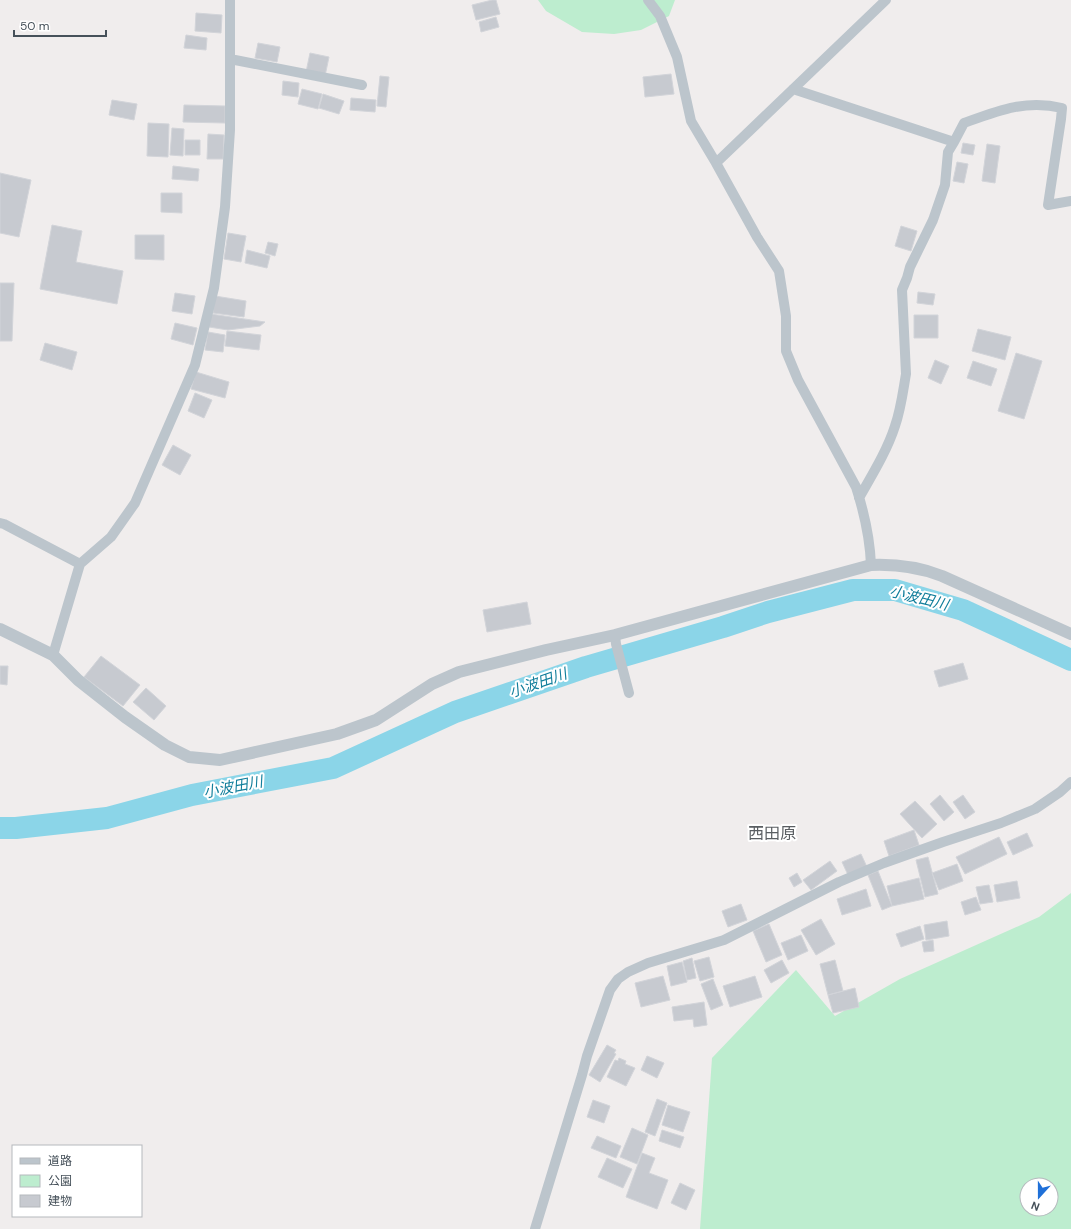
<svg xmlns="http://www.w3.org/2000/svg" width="1071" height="1229" viewBox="0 0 1071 1229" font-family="'DM Sans','Noto Sans JP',sans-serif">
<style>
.green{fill:#bdedcf;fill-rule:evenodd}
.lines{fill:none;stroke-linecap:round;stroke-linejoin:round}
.river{stroke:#8bd5e8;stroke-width:22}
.building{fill:#c7cad0;stroke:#d2d4d9}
.minor{stroke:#bcc5cc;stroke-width:10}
.tertiary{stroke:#bcc5cc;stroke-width:12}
.labels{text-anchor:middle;stroke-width:4;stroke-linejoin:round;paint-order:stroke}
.water-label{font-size:15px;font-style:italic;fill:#117e9b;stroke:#fff}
.quarter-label{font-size:16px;fill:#5a5e62;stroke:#fff}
</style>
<rect width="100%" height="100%" fill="#f0eded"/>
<path class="green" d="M538 0H675L669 16 641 30 614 34 582 32 546 11Z
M1071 893V1229H700L712 1058 796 970 835 1016 900 979 1039 917ZM1027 1185H1051V1209H1027Z"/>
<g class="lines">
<path class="river" d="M0 828H16L107 818 192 795 333 768 455 712 586 667 723 627 768 612 853 590H895L963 610 1071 660"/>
</g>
<path class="building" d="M492 0H496L500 14 476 20 472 5Z
M196 13 222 15 221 33 195 31Z
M496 17 499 27 481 32 479 22Z
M186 35 207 38 206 50 184 48Z
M258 43 280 47 277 62 255 58Z
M310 53 329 57 325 76 306 72Z
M671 74 674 94 645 97 643 77Z
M380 76 389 77 386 107 377 106Z
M283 81 299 83 298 97 282 95Z
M302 89 322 94 318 109 298 104Z
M323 94 344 101 339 114 319 108Z
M351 98 376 100 375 112 350 110Z
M112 100 137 104 134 120 109 115Z
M184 105 225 106V123L183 122Z
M148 123 169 124 168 157 147 156Z
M172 128 184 129 183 156 170 155Z
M208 134 224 135 223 159H207Z
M185 140H200V155H185Z
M963 143 975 145 973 155 961 153Z
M987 144 1000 146 995 183 982 181Z
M957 162 968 164 964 183 953 181Z
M173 166 199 169 198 181 172 179Z
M0 173 31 180 19 237 0 233Z
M161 193H182V213L161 212Z
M52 225 82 231 76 262 123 271 117 304 40 289Z
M901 226 917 231 911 251 895 246Z
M228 233 246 236 241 262 224 259Z
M135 235H164V260L135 259Z
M268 242 278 244 275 256 265 253Z
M247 250 270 256 267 268 245 263Z
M0 283H14L12 341H0Z
M918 292 935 294 933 305 917 303Z
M175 293 195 296 192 314 172 311Z
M215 296 246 301 244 317 213 313Z
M211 314 265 322 260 326 228 330 209 327Z
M914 315H938V338H914Z
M175 323 197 328 193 345 171 339Z
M978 329 1011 337 1005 360 972 351Z
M227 331 261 335 259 350 225 346Z
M208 332 225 335 223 352 205 350Z
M45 343 77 352 72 370 40 360Z
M1016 353 1042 361 1024 419 998 411Z
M935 360 949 366 941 384 928 378Z
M973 361 997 369 991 386 967 378Z
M196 372 229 382 225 398 191 389Z
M195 393 212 400 204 418 188 411Z
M173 445 191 455 180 475 162 465Z
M527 602 531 624 487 632 483 610Z
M101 656 140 685 123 706 84 677Z
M963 663 968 679 939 687 934 671Z
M0 666H8L7 685 0 684Z
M146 688 166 706 154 720 133 702Z
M940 795 954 812 944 821 930 804Z
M963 795 975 812 965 819 953 802Z
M915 801 937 824 922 838 900 814Z
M914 830 919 845 889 856 884 841Z
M1027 833 1033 846 1013 855 1007 842Z
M999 837 1007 854 965 874 956 857Z
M861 854 867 867 848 875 842 862Z
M928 857 938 894 925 897 916 860Z
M830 861 837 871 811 890 803 880Z
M957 864 963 881 939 890 932 873Z
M878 871 892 906 882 910 868 875Z
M797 873 802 882 794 887 789 878Z
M919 878 924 899 892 906 887 886Z
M1017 881 1020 898 997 902 994 885Z
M989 885 993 902 980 904 976 887Z
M866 889 871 906 842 915 837 899Z
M976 897 981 910 965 915 961 902Z
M741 904 747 920 728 927 722 911Z
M821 919 835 944 816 955 801 930Z
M947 921 949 936 926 940 924 925Z
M769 924 782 955 766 962 753 931Z
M920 926 924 939 901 947 896 934Z
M801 935 808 951 788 960 781 943Z
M933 940 934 951 924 952 922 942Z
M709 957 714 977 700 981 694 961Z
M692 958 696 978 687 980 683 961Z
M782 960 789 973 771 983 764 970Z
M835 960 843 991 828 995 820 964Z
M682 962 687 982 671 986 667 966Z
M663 976 670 1000 641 1007 635 983Z
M755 976 762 997 730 1007 723 986Z
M713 979 723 1005 711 1010 701 984Z
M855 988 859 1007 833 1013 828 995Z
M704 1002 707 1025 694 1027 693 1019 674 1021 672 1007Z
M607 1045 616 1050 614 1053 616 1054 600 1082 589 1075Z
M647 1056 664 1063 657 1078 641 1070Z
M619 1058 626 1061 625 1064 635 1068 626 1086 607 1077 615 1060 618 1061Z
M657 1099 667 1103 655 1136 645 1132Z
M593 1100 610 1106 604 1123 587 1117Z
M668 1105 690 1112 683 1132 662 1125Z
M632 1128 648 1135 637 1164 620 1157Z
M662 1130 684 1137 680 1148 659 1141Z
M597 1136 621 1146 616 1158 591 1148Z
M642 1153 655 1158 649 1173 668 1180 657 1209 626 1197Z
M607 1158 632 1169 623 1188 598 1177Z
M680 1183 695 1190 686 1210 671 1203Z"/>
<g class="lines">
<path class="minor" d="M648 0 660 16 677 57 691 121 716 163 757 237 779 271 786 316V351L798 380 856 487C864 512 870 539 871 565
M230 59 362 85
M793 89 954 142
M716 163 886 0
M859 498C872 475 887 451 895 426 901 409 903 391 906 374L902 290 907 278 910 267 933 220 945 185 948 152 954 142 964 123C997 111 1026 99 1062 108L1061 119 1048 205 1071 201
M0 523 4 524 80 564
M615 635 616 644 629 693
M53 655 80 564 111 537 135 503 195 365 214 288 225 207 230 130V0
M535 1229 582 1075 587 1056 610 990 618 979 628 972 648 963 724 940 839 882 884 863 943 842 1001 823 1035 809 1060 792 1071 782"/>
<path class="tertiary" d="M0 629 53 655 78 680 125 717 165 745 189 757 220 760 337 734 376 720 432 684 459 672 546 650 615 635 871 565C896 564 919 567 942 576L1071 634"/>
</g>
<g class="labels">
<g class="water-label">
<text transform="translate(919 598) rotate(14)" y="5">小波田川</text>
<text transform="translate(538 683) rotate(-19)" y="5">小波田川</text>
<text transform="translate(233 787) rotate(-11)" y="5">小波田川</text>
</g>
<g class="quarter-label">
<text x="772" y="839">西田原</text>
</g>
</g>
<rect x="12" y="1145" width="130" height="72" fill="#ffffff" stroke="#b5b9bd"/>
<rect x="20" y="1158" width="20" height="6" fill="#bcc5cc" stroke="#b5b9bd"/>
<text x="48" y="1165" font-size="12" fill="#46515a">道路</text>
<rect x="20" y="1175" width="20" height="12" fill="#bdedcf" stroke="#b5b9bd"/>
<text x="48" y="1185" font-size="12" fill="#46515a">公園</text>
<rect x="20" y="1195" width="20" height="12" fill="#c7cad0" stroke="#b5b9bd"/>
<text x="48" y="1205" font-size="12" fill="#46515a">建物</text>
<g transform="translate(1039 1197) rotate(201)"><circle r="19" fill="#ffffff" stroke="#b5b9bd"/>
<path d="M0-3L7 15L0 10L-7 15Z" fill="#1f70d8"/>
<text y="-6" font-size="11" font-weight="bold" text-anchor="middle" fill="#46515a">N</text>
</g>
<path d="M14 30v6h92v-6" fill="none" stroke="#46515a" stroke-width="2"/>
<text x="20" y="30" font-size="12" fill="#46515a" stroke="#ffffff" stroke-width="3" paint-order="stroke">50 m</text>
</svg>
